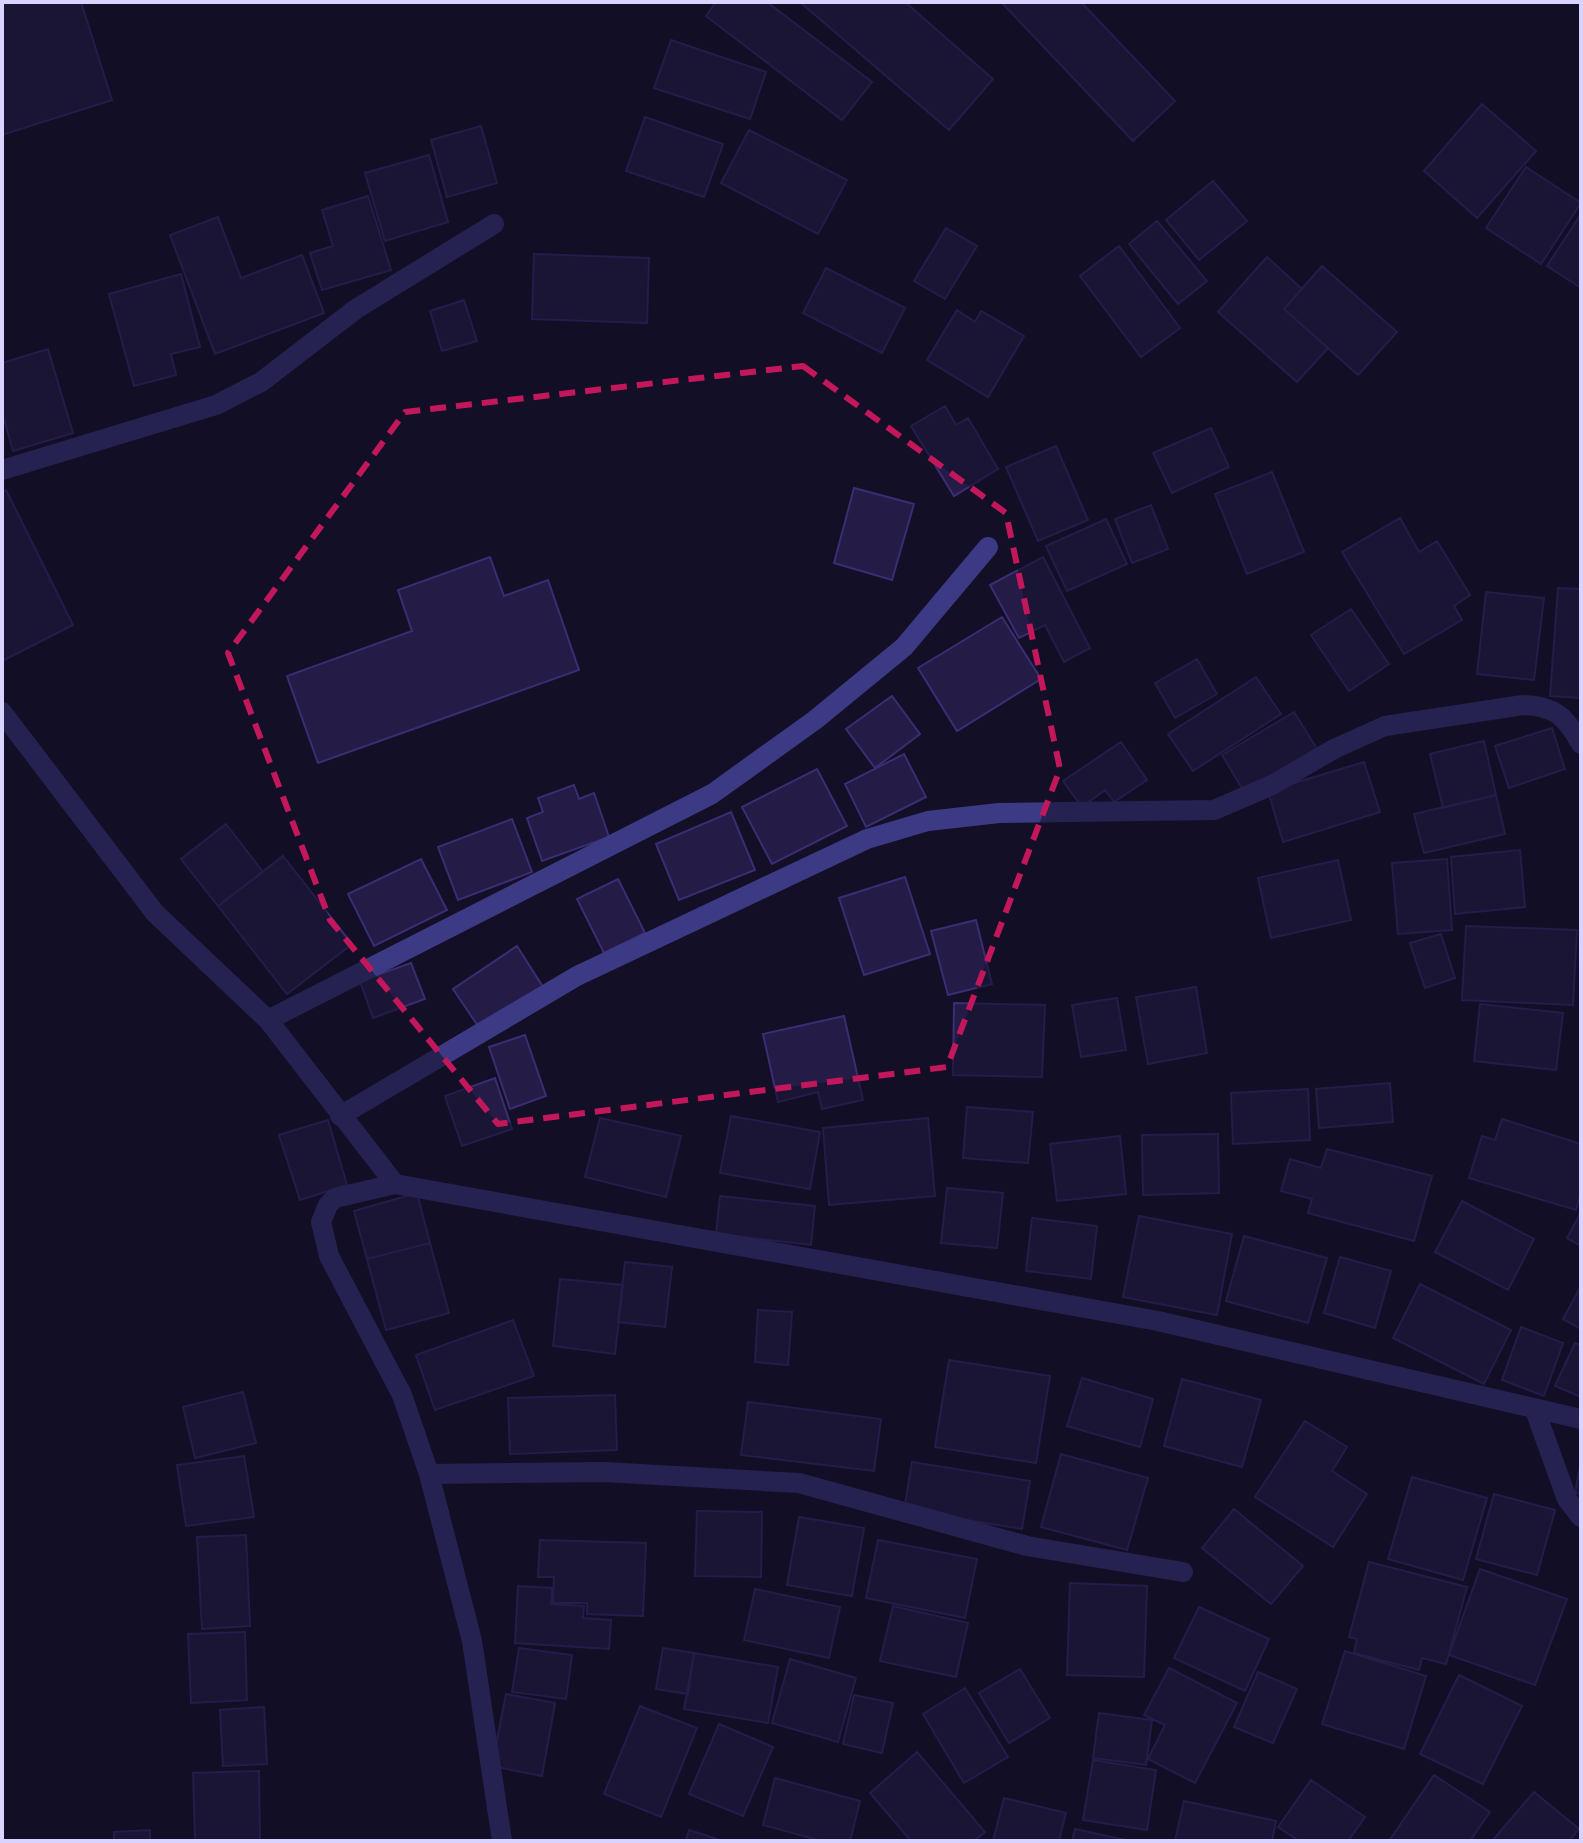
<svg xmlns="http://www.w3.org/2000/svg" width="1583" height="1843" viewBox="0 0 1583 1843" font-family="Helvetica,sans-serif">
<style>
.building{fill:#241b47;stroke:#3b2d73;stroke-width:2}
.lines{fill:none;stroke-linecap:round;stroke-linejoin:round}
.minor{stroke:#3d3a85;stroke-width:20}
.marked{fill:none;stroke:#c2185b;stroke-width:6;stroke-dasharray:16 10;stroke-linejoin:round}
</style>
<rect width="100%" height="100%" fill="#130f26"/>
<path class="building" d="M2 2H81L112 100 2 135Z
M716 2H767L872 82 842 120 706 16Z
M800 2H905L993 79 949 130Z
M1006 2H1081L1175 101 1133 141 1003 4Z
M671 40 766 72 750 119 654 88Z
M1482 104 1536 151 1477 218 1424 171Z
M645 117 723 144 704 197 626 171Z
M481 126 497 183 447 197 431 140Z
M749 130 847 180 818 234 721 183Z
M429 155 448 222 385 241 365 173Z
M1526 167 1581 203 1541 264 1486 228Z
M1213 181 1247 221 1199 260 1166 220Z
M368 196 391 270 322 290 310 253 333 246 322 210Z
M1581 214V288L1547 266Z
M218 217 241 278 302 255 324 313 215 354 170 235Z
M1157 221 1207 281 1178 304 1129 244Z
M946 228 977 246 945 299 914 281Z
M1119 246 1180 328 1141 357 1080 276Z
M534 254 649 258 647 323 532 319Z
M1267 257 1302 289 1284 309 1328 348 1297 382 1218 312Z
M1322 266 1397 332 1358 375 1284 309Z
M826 268 905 308 882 353 803 313Z
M181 274 200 347 171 354 176 375 134 386 109 294Z
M464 300 477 341 442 351 430 311Z
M957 310 975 322 981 311 1024 336 988 397 927 360Z
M48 349 73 433 13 451 2 412V363Z
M945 406 956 425 968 418 998 469 954 496 911 426Z
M1211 428 1229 467 1172 493 1153 453Z
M1056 446 1088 520 1038 541 1006 467Z
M1272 472 1304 552 1247 574 1215 494Z
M854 488 914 504 892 580 834 563Z
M6 490 73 625 2 661V492Z
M1151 505 1168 549 1132 563 1115 519Z
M1400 518 1419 552 1437 541 1470 595 1454 606 1462 620 1404 654 1342 552Z
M1106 519 1127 564 1067 591 1046 546Z
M490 557 504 596 548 580 579 670 318 763 287 676 412 631 398 590Z
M1043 557 1090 648 1064 662 1045 625 1019 638 990 585Z
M1558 588 1581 589V698L1550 696Z
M1486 592 1544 598 1534 680 1477 674Z
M1351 609 1389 664 1349 691 1311 635Z
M1002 617 1041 679 957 731 918 668Z
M1197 659 1217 694 1175 718 1155 683Z
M1256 677 1281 714 1193 771 1168 734Z
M892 696 920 734 875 768 846 729Z
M1294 712 1319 752 1246 795 1222 755Z
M1552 728 1565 769 1509 788 1495 746Z
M1484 741 1496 795 1443 808 1430 754Z
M1121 742 1147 780 1114 802 1105 790 1082 807 1063 781Z
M904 754 926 797 866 827 845 784Z
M1364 762 1380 812 1283 842 1268 791Z
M817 769 847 826 772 864 742 807Z
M574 785 579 799 594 793 609 837 542 861 527 818 543 812 538 798Z
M1496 795 1505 834 1424 853 1414 814Z
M731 812 755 870 679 900 656 844Z
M512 819 532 872 458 900 438 847Z
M226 824 263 872 218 906 181 859Z
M1520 850 1525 907 1455 914 1451 857Z
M283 856 352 944 287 994 218 906Z
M421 859 447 910 374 946 348 894Z
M1447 859 1452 930 1398 934 1392 863Z
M1338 860 1351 920 1271 938 1258 878Z
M905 877 930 954 864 975 839 898Z
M618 879 645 933 604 953 577 899Z
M976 920 992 984 948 995 931 931Z
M1466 926 1577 930 1573 1005 1462 1000Z
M1441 934 1455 978 1425 988 1410 943Z
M517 946 543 987 480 1029 453 989Z
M411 963 425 999 373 1018 360 981Z
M1196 987 1207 1053 1148 1064 1136 997Z
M1117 998 1126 1050 1081 1057 1072 1005Z
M954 1003 1045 1005 1042 1077 953 1075Z
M1480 1004 1563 1013 1556 1070 1474 1061Z
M844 1016 863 1100 822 1109 818 1092 778 1102 763 1034Z
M525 1035 546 1096 510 1109 489 1047Z
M495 1078 512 1129 462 1146 445 1096Z
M1390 1083 1393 1122 1319 1128 1316 1089Z
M1308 1089 1310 1140 1233 1144 1231 1093Z
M967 1107 1033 1112 1028 1163 963 1158Z
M731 1116 820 1132 810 1189 720 1173Z
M600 1118 681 1136 666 1197 585 1177Z
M928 1118 935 1196 829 1205 823 1128Z
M1502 1119 1581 1144V1192L1576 1210 1469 1178 1482 1136 1495 1140Z
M328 1120 347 1185 300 1200 279 1135Z
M1218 1134 1219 1193 1143 1195 1142 1135Z
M1120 1136 1126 1194 1057 1201 1050 1144Z
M1327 1149 1432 1176 1414 1241 1308 1213 1312 1199 1281 1191 1290 1159 1321 1168Z
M947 1188 1003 1193 997 1248 941 1243Z
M417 1193 430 1243 367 1259 354 1211Z
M720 1196 815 1206 811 1245 716 1234Z
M1462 1201 1534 1239 1508 1290 1435 1252Z
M1581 1212V1246L1567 1238Z
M1139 1216 1232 1234 1217 1315 1123 1297Z
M1032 1218 1097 1226 1091 1279 1026 1271Z
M1244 1236 1327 1258 1308 1323 1226 1301Z
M430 1243 449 1313 386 1330 367 1259Z
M1340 1257 1391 1271 1375 1328 1324 1313Z
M625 1262 672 1267 665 1327 618 1322Z
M560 1279 623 1285 615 1354 553 1346Z
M1420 1284 1511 1330 1484 1384 1393 1338Z
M1581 1286V1329L1563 1319Z
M758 1310 792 1312 788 1365 755 1362Z
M513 1320 534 1376 435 1410 416 1355Z
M1521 1327 1563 1343 1544 1396 1502 1380Z
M1575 1343 1581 1345V1397L1555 1386Z
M949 1360 1050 1376 1036 1463 935 1447Z
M1082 1378 1153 1399 1140 1447 1067 1426Z
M1182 1379 1261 1400 1242 1467 1164 1446Z
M243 1392 256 1443 195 1458 183 1407Z
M615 1395 617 1450 510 1454 508 1398Z
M748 1402 881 1419 874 1471 741 1455Z
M1305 1421 1347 1447 1332 1471 1367 1494 1333 1547 1255 1497Z
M1061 1454 1148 1478 1127 1550 1041 1527Z
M244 1456 254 1517 186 1526 177 1465Z
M1581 1461V1494L1575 1493Z
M912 1462 1030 1481 1022 1529 904 1510Z
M1412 1477 1487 1498 1463 1580 1388 1559Z
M1494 1494 1555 1510 1537 1575 1476 1559Z
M1234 1509 1303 1566 1271 1604 1202 1548Z
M697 1511 762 1512 761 1577 695 1576Z
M799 1517 864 1528 852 1596 787 1585Z
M246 1535 250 1626 202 1629 197 1537Z
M540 1540 646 1543 643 1616 587 1614V1603H553L554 1577H538Z
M878 1540 977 1559 965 1618 866 1598Z
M1369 1562 1467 1587 1446 1664 1422 1658 1419 1670 1354 1653 1357 1639 1349 1637Z
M1480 1569 1567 1599 1535 1685 1449 1655Z
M1070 1583 1147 1586 1144 1677 1067 1675Z
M518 1586 552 1588 551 1604 584 1606 583 1618 611 1620 609 1649 515 1643Z
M755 1589 840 1607 829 1658 744 1640Z
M893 1606 968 1623 956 1677 880 1661Z
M1199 1607 1269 1639 1245 1691 1174 1658Z
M245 1632 247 1700 191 1703 188 1634Z
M519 1648 572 1655 566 1699 512 1692Z
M663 1648 694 1653 688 1694 656 1689Z
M1345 1651 1426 1676 1404 1749 1322 1724Z
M694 1653 778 1667 768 1723 684 1709Z
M790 1659 856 1678 838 1742 772 1723Z
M1169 1668 1237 1703 1195 1783 1148 1759 1165 1725 1144 1715Z
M1020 1669 1050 1718 1009 1743 979 1693Z
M1258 1672 1297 1689 1273 1743 1234 1727Z
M1459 1675 1522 1706 1483 1784 1420 1754Z
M965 1688 1008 1757 964 1783 923 1714Z
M506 1694 555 1703 542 1776 492 1766Z
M854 1695 893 1703 882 1753 843 1744Z
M640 1706 697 1728 661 1817 604 1794Z
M264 1707 267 1764 223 1766 220 1710Z
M1099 1713 1152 1720 1146 1765 1093 1758Z
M719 1724 773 1747 743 1816 689 1794Z
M917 1752 985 1832 974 1841H911L870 1793Z
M1093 1760 1156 1770 1147 1830 1083 1820Z
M259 1771 260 1841H195L193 1773Z
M1434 1775 1490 1812 1470 1841H1389Z
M775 1778 860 1801 850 1841H822L763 1825Z
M1311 1780 1365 1817 1348 1841H1299L1278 1827Z
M1534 1792 1579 1829 1569 1841H1492Z
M1004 1798 1066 1813 1059 1841H993Z
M1184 1801 1276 1821 1272 1841H1175Z
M1075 1829 1130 1841H1072Z
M150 1830V1841H114V1832Z
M689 1830 723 1841H686Z"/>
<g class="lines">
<path class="minor" d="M2 470 216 405 261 382 356 309 494 224
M2 712 155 913 268 1020 395 1184
M268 1020 712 794 815 720 904 647 988 547
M340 1116 577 976 867 839 928 821 999 813 1214 810 1272 785 1334 749 1385 726 1523 705C1555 706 1566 717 1581 744
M1535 1410 1567 1499 1581 1517
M429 1474 604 1472 799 1483 1027 1546 1183 1572
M502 1841 472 1641 429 1474 402 1395 329 1256 321 1222 328 1205 335 1198 395 1184 1158 1321 1581 1419"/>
</g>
<path d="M0 0H1583V1843H0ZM803 366 1006 513 1060 769 947 1067 498 1124 330 920 228 653 405 412Z" fill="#130f26" fill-opacity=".55" fill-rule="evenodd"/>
<path class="marked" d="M803 366 1006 513 1060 769 947 1067 498 1124 330 920 228 653 405 412Z"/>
<rect width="1583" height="1843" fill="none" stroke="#d9d4ff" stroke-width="8"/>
</svg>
